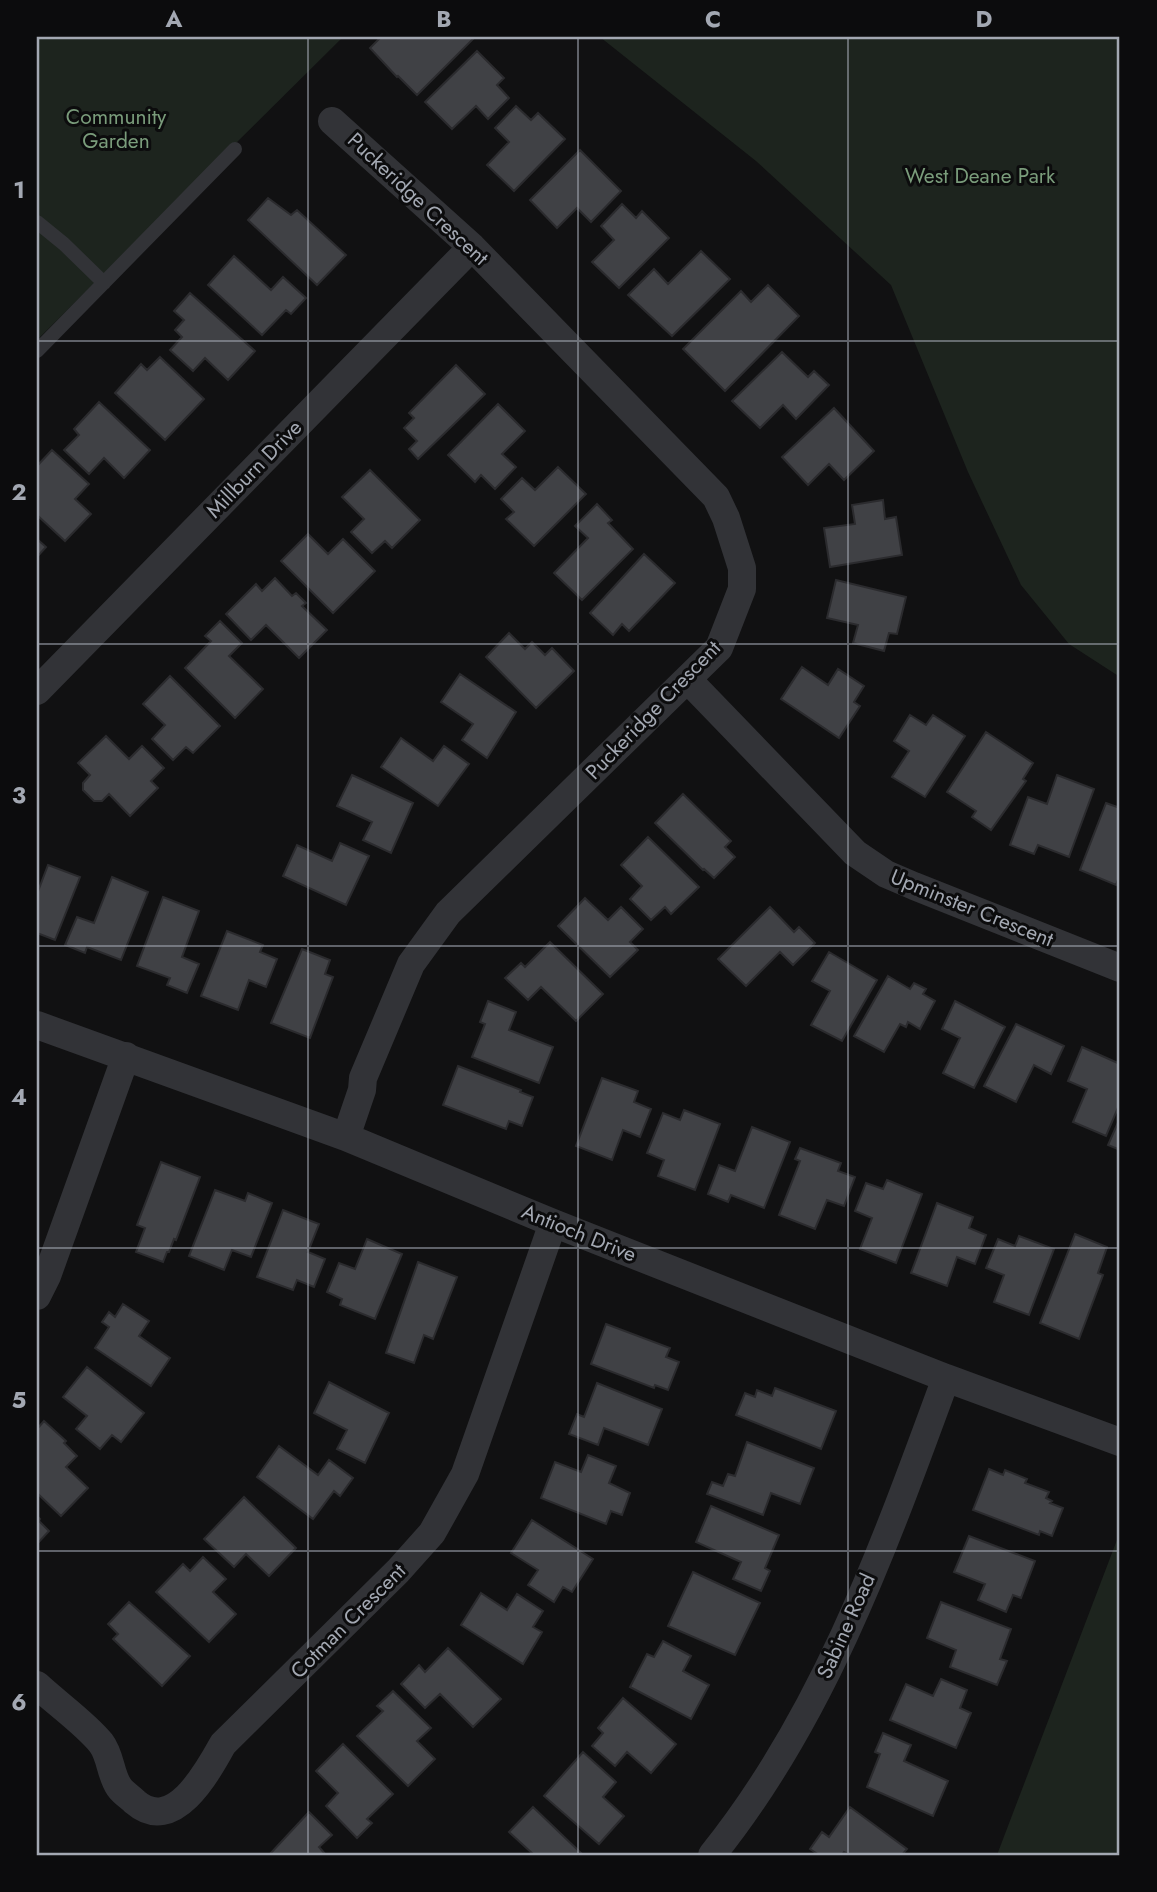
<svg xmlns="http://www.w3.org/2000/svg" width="1157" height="1892" viewBox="0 0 1157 1892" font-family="Jost,sans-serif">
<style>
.green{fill:#1d241e}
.building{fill:#404145;stroke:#2b2b2e;stroke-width:2}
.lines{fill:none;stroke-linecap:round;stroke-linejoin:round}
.service{stroke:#323337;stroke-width:14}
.minor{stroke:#323337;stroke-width:28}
.grid{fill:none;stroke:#a3a8b2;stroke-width:2;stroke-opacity:0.55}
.labels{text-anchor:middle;stroke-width:6;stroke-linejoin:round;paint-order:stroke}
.park-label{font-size:21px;fill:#7a9c7b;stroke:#0c0c0d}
.street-label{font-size:21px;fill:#a3a8b2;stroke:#0c0c0d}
.neatline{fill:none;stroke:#a3a8b2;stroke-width:2.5}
.grid-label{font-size:23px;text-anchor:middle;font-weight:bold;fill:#a3a8b2}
</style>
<rect width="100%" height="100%" fill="#111112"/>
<path class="green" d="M37 37H343L37 340Z
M600 37H1120V677L1069 644 1021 585 968 472 891 285 756 161Z
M1120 1532V1855H997Z"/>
<path class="building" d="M381 37H475L417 95 398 76 397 77 370 48Z
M477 51 504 78 497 85 509 98 488 119 476 106 452 129 425 102Z
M516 106 531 120 538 113 565 139 514 191 487 165 509 142 495 128Z
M580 150 621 191 591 222 577 208 557 228 530 200Z
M268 198 291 215 297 210 346 255 317 285 248 220Z
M622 204 636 218 642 211 669 238 619 288 592 262 614 240 601 226Z
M701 251 730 279 672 336 628 295 654 269 668 284Z
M234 256 271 290 283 277 306 298 291 314 286 310 262 335 208 285Z
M768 285 799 316 725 391 683 349 741 291 751 302Z
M190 293 255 351 228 380 205 358 193 371 170 350 182 337 175 330 184 320 174 311Z
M782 352 808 377 814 371 829 385 796 419 783 405 760 428 732 401Z
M160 357 204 399 165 440 115 393 141 364 147 370Z
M456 365 485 394 418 459 409 449 417 441 404 428 414 418 409 413Z
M99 402 150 450 124 478 104 458 89 474 64 450 79 435 74 429Z
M498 404 525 431 502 454 516 467 495 489 481 475 475 482 448 455Z
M834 408 874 451 844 480 829 464 808 485 782 457Z
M52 450 89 484 75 499 91 514 65 541 37 515V466Z
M558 467 586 494 534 546 506 519 514 512 501 499 522 478 535 490Z
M370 470 420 520 392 548 385 541 372 553 351 532 364 519 342 497Z
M883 500 885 519 896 517 902 555 830 567 824 528 855 524 852 505Z
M597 504 612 520 608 523 633 549 582 600 554 573 588 538 575 526Z
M308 534 328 554 343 539 375 571 333 613 281 561Z
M37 539 46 547 37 557Z
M644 554 675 583 629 631 622 624 613 635 590 613Z
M275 578 292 596 296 593 306 603 302 606 327 630 299 658 266 625 251 640 226 614 256 584 262 591Z
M836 580 906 597 897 634 889 633 884 651 853 643 858 625 827 618Z
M220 621 242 643 229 656 263 689 235 718 185 668 211 641 205 636Z
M509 633 525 649 532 642 545 655 552 648 574 671 536 708 486 657Z
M802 667 828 685 838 669 864 686 854 702 860 706 839 738 781 699Z
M460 674 516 712 487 758 462 740 473 724 441 702Z
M170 676 220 726 193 753 186 747 173 760 152 739 165 725 143 704Z
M910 715 926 725 933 715 965 736 925 797 892 777 909 751 894 741Z
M986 732 1033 763 1023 779 1026 781 991 830 972 817 976 811 947 792Z
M106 736 129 759 142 746 164 768 151 781 158 788 130 816 109 794 102 801H94L83 790V783L90 775 78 763Z
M401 738 433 761 444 746 469 764 438 806 381 767Z
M352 775 413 803 391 853 363 840 372 822 337 806Z
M1057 775 1094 789 1069 857 1038 845 1034 854 1010 845 1028 797 1047 804Z
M683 794 731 841 725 847 735 857 714 878 704 869 703 870 655 823Z
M1106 803 1120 808V874L1116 885 1080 870Z
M648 837 699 887 671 914 665 907 651 920 630 899 642 886 621 865Z
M340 843 369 856 346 905 283 876 297 845 332 861Z
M48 865 80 877 55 940 37 933V894Z
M112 877 148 892 121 960 87 947 85 953 65 945 77 917 94 923Z
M163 897 199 911 182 957 199 964 187 993 167 985 170 978 137 966Z
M585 898 608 920 621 907 643 929 630 942 638 950 610 977 558 926Z
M770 907 794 932 799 927 815 943 793 965 780 952 746 986 718 959Z
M227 931 263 945 260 952 277 959 266 987 249 980 238 1010 201 996Z
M550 942 603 994 576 1021 541 987 528 1000 505 978 521 963 525 967Z
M302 949 330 960 325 974 333 977 310 1038 271 1023Z
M829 952 877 980 842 1041 811 1025 830 991 812 981Z
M888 976 910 989 914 983 926 989 923 994 935 1001 920 1029 908 1022 906 1027 900 1024 884 1052 854 1036Z
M488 1001 516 1012 509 1030 553 1047 539 1083 472 1057 485 1024 480 1022Z
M955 1001 1005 1027 974 1088 943 1073 960 1038 942 1029Z
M1016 1024 1064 1046 1051 1074 1034 1065 1016 1102 984 1086Z
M1082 1047 1120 1064V1103L1106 1136 1073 1122 1087 1089 1068 1081Z
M458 1066 521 1090 520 1092 533 1097 522 1126 509 1121 506 1129 443 1105Z
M602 1078 638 1091 634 1102 651 1109 640 1137 623 1130 612 1160 576 1146Z
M684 1110 720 1124 695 1190 658 1176 664 1160 647 1153 663 1113 680 1120Z
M1120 1118V1150L1108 1145Z
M752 1127 790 1142 764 1208 731 1195 728 1202 708 1194 719 1165 735 1171Z
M800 1148 841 1163 838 1171 855 1177 844 1206 827 1200 815 1229 779 1215 800 1161 795 1159Z
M161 1162 200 1177 176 1240 174 1239 169 1252H167L163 1262 136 1252 145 1228 137 1225Z
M887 1180 922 1194 896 1263 860 1249 872 1218 855 1211 866 1183 883 1189Z
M215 1190 245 1201 248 1193 272 1203 251 1257 232 1250 224 1270 189 1256Z
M937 1203 973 1217 969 1228 986 1235 975 1264 957 1257 947 1286 911 1273Z
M283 1210 319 1224 308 1252 325 1259 314 1287 297 1280 293 1290 257 1277Z
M1075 1234 1107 1247 1098 1273 1103 1275 1079 1339 1040 1323Z
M1019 1236 1054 1249 1029 1315 994 1302 1004 1275 986 1268 998 1239 1015 1246Z
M367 1239 402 1254 375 1319 340 1305 342 1299 327 1292 339 1263 355 1269Z
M418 1262 457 1277 433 1339 424 1335 414 1363 386 1353Z
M123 1304 149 1321 139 1336 170 1358 151 1386 95 1348 109 1327 102 1322 109 1312 115 1317Z
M606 1324 670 1348 666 1357 679 1362 668 1390 655 1385 654 1388 591 1364Z
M87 1367 144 1413 121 1442 112 1435 100 1449 76 1429 87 1416 63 1397Z
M329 1382 389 1413 365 1463 337 1449 347 1430 314 1413Z
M597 1383 662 1409 648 1445 604 1428 598 1445 569 1434 577 1414 584 1417Z
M775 1388 836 1411 821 1449 736 1415 745 1393 755 1397 757 1390 772 1396Z
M44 1421 66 1441 64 1443 77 1456 66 1467 88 1488 61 1516 37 1493V1429Z
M747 1442 814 1468 800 1504 771 1493 763 1515 707 1494 712 1482 723 1486 728 1474 735 1476Z
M279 1446 318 1475 329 1460 353 1478 340 1496 334 1491 313 1519 257 1477Z
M588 1455 616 1466 609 1483 630 1493 622 1515 611 1511 606 1524 541 1498 555 1462 581 1472Z
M989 1469 1003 1475 1005 1470 1027 1479 1025 1483 1049 1492 1046 1498 1052 1501 1050 1503 1063 1508 1052 1536 1040 1531 1039 1535 973 1510Z
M244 1497 296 1548 269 1576 246 1554 234 1567 204 1539Z
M711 1506 779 1535 765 1568 770 1571 761 1591 733 1579 741 1562 696 1542Z
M37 1516 40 1519 39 1521 49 1531 37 1544Z
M532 1520 593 1559 572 1592 563 1587 554 1602 528 1585 538 1570 511 1553Z
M969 1536 1035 1561 1021 1598 1013 1595 1006 1612 978 1600 985 1584 954 1572Z
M203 1557 226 1579 213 1592 236 1614 209 1642 156 1592 183 1564 190 1571Z
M693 1572 760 1603 735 1655 668 1626Z
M481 1593 507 1610 517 1594 543 1611 533 1627 542 1632 523 1664 461 1625Z
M129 1602 190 1656 162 1686 113 1639 118 1634 108 1624Z
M941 1602 1011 1629 1000 1659 1007 1661 997 1685 950 1667 956 1650 927 1638Z
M663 1641 691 1656 683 1671 709 1685 691 1719 630 1687 647 1654 654 1657Z
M448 1648 501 1699 473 1727 440 1694 425 1708 401 1684 419 1665 425 1672Z
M941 1679 967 1690 960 1708 971 1713 956 1748 890 1720 906 1684 933 1696Z
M393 1691 431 1728 417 1741 435 1759 408 1786 357 1736 383 1711 377 1706Z
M623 1698 676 1744 651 1773 627 1752 615 1766 592 1746 603 1733 598 1728Z
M883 1733 911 1745 904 1761 948 1781 933 1816 867 1787 880 1754 875 1752Z
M343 1744 393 1794 367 1819 372 1823 357 1838 326 1806 338 1793 316 1771Z
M583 1752 616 1782 603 1797 624 1816 599 1844 544 1796Z
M533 1807 583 1855H534L509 1832Z
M850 1807 907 1849 902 1855H850L844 1852 842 1855H819L810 1849 822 1832 829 1837Z
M309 1812 332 1835 319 1847 326 1855H269Z"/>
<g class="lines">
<path class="service" d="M37 222 64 244 104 283
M37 351 235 149"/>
<path class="minor" d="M332 121 472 247 716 497 726 518 742 568V589L719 648 448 913 411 964 363 1078 362 1090 346 1137
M688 680 855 853 886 874 914 886 1120 968
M37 691 472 247
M37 1025 346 1137 553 1223 946 1378 1120 1442
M37 1296 47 1276 126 1056
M37 1685C55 1702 86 1724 101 1743 111 1756 110 1774 119 1787 123 1793 130 1797 135 1802 173 1835 207 1773 223 1744L398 1571 432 1533 465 1474 553 1223
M712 1855C824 1716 885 1544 946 1378"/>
</g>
<path class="grid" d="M308 37V1855M578 37V1855M848 37V1855M37 341H1120M37 644H1120M37 946H1120M37 1248H1120M37 1551H1120"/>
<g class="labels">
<g class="park-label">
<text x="116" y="124">Community<tspan x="116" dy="24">Garden</tspan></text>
<text x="980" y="183">West Deane Park</text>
</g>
<g class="street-label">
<text transform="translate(418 199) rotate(43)" y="7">Puckeridge Crescent</text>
<text transform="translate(254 469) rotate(-46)" y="7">Millburn Drive</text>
<text transform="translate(653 710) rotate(-46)" y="7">Puckeridge Crescent</text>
<text transform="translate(972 908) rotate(22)" y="7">Upminster Crescent</text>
<text transform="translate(579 1233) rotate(22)" y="7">Antioch Drive</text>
<text transform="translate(348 1621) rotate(-45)" y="7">Cotman Crescent</text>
<text transform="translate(846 1626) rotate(-66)" y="7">Sabine Road</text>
</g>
</g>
<rect width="1157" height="1892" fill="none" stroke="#0c0c0d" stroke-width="77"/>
<rect x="38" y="38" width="1080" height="1816" class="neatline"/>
<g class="grid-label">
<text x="174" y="27">A</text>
<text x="444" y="27">B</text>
<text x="713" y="27">C</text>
<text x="984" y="27">D</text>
<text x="19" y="198">1</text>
<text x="19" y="500">2</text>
<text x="19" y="803">3</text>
<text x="19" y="1105">4</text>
<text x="19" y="1408">5</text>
<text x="19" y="1710">6</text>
</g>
</svg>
